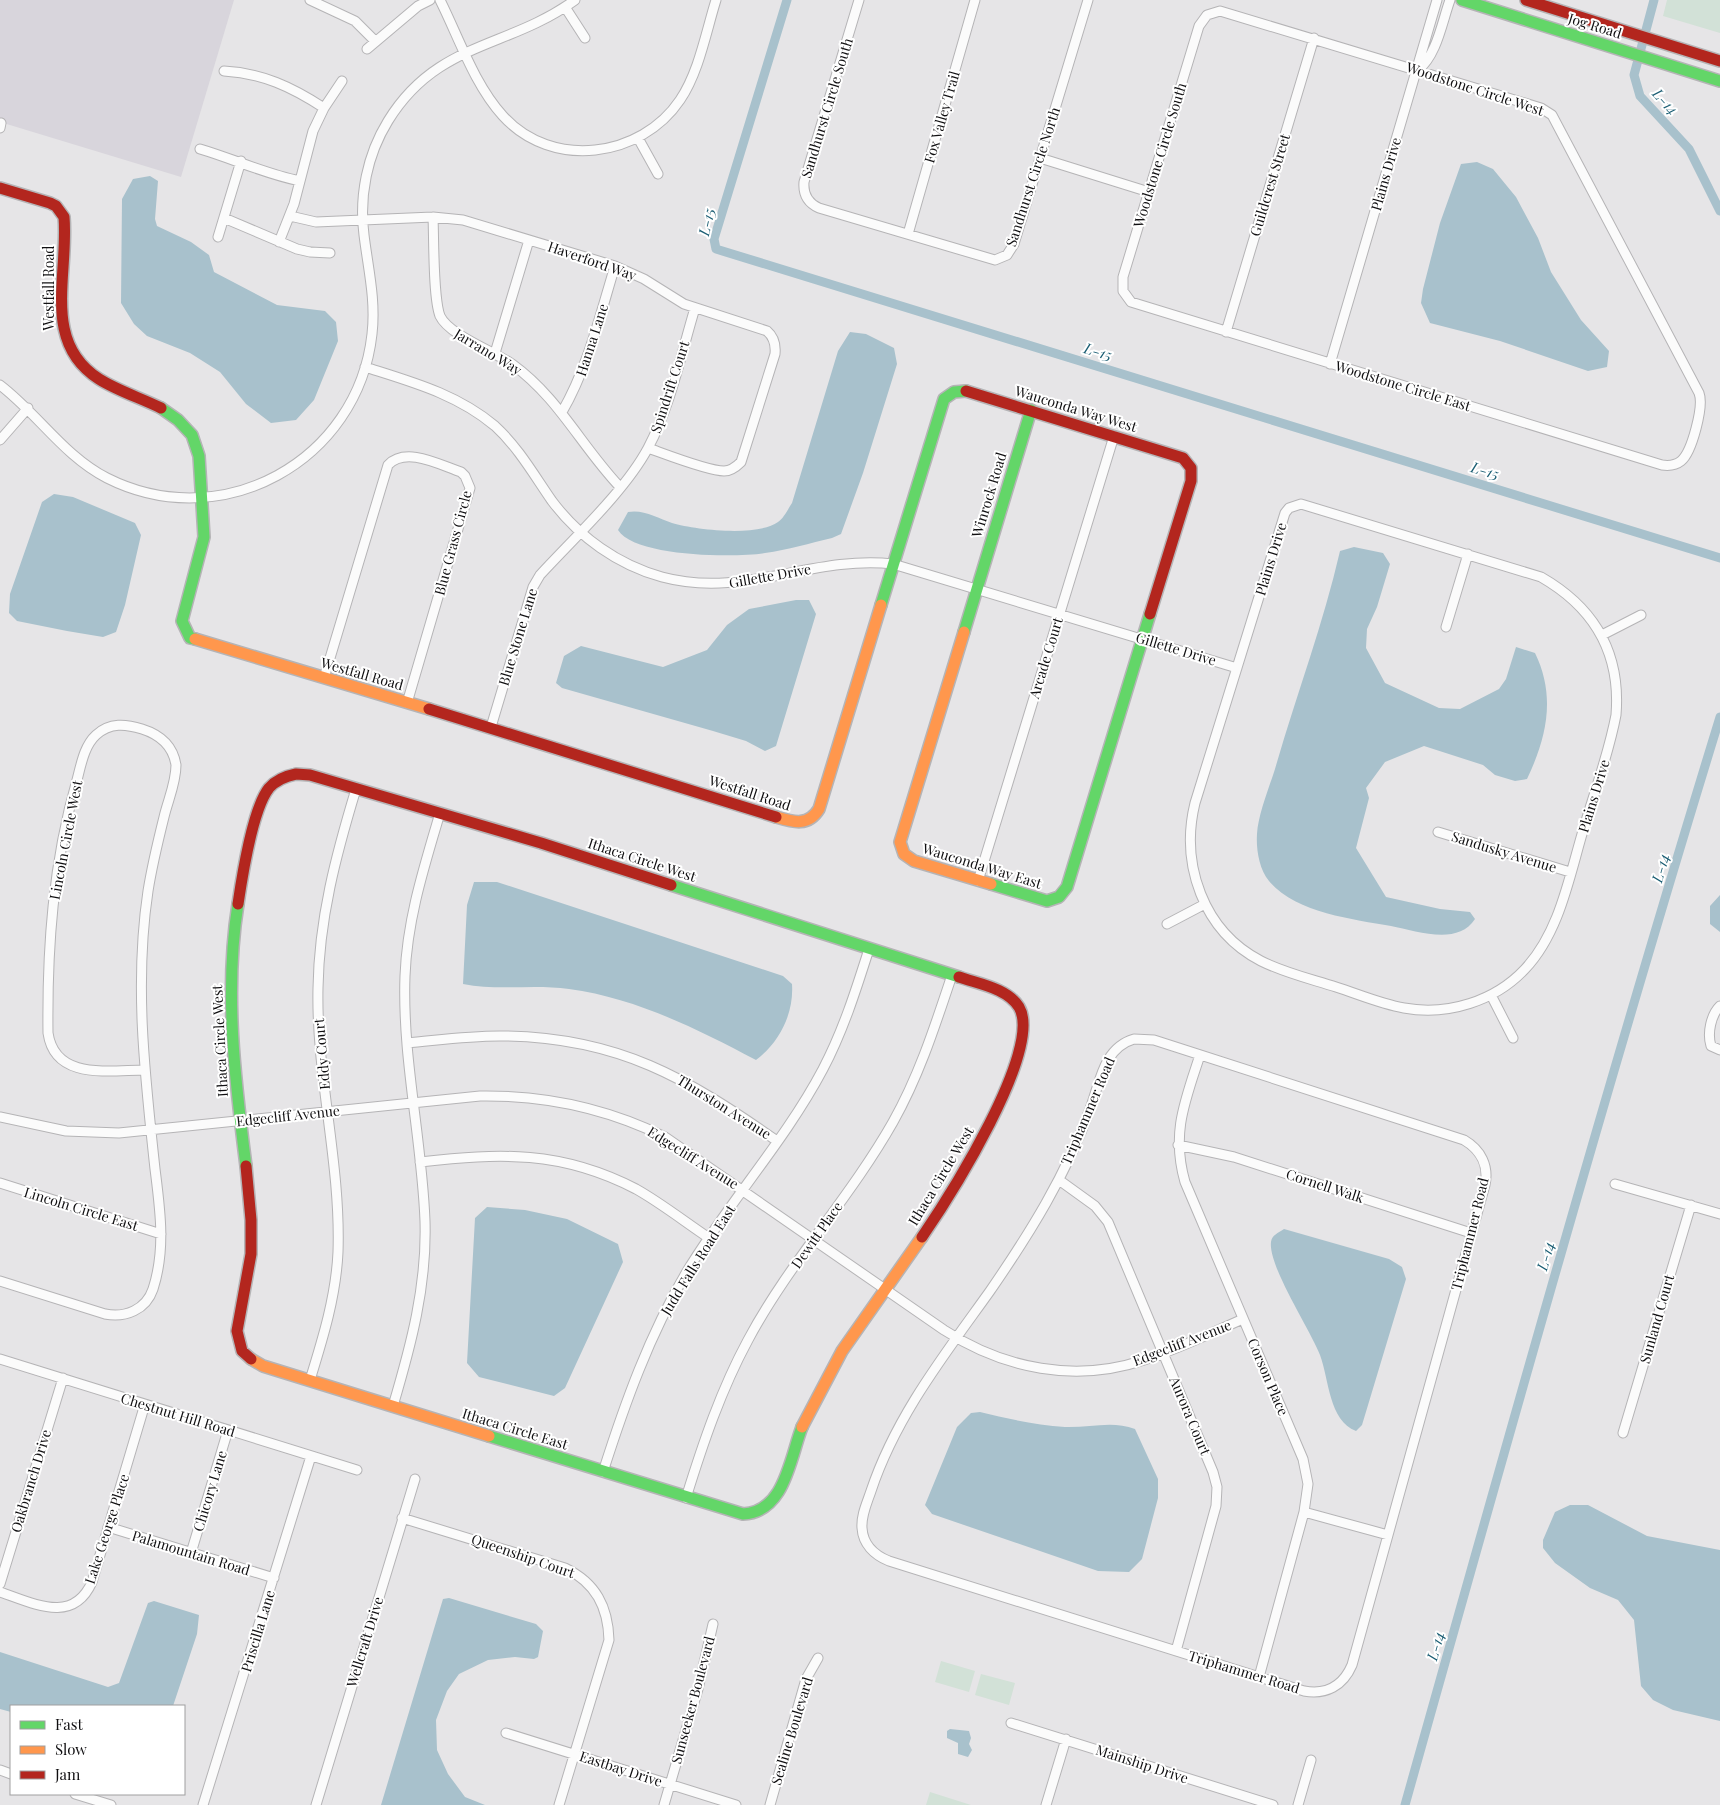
<svg xmlns="http://www.w3.org/2000/svg" width="1720" height="1805" viewBox="0 0 1720 1805" font-family="'Playfair Display',serif">
<style>
.built{fill:#d8d5dc}
.green{fill:#d2e1d7}
.water{fill:#a8c1cc}
.lines{fill:none;stroke-linecap:round;stroke-linejoin:round}
.canal{stroke:#a8c1cc;stroke-width:9}
.street-casing{stroke:#b5b4b6;stroke-width:11}
.fast-casing{stroke:#b5b4b6;stroke-width:14}
.slow-casing{stroke:#b5b4b6;stroke-width:14}
.jam-casing{stroke:#b5b4b6;stroke-width:14}
.street{stroke:#fbfbfb;stroke-width:9}
.fast{stroke:#63d668;stroke-width:11}
.slow{stroke:#ff974d;stroke-width:11}
.jam{stroke:#b3261e;stroke-width:11}
.labels{text-anchor:middle;stroke-width:4;stroke-linejoin:round;paint-order:stroke}
.street-label{font-size:14px;fill:#100f11;stroke:#fff}
.water-label{font-size:15px;font-style:italic;fill:#1a5d73;stroke:#fff}
</style>
<rect width="100%" height="100%" fill="#e6e5e7"/>
<path class="built" d="M0 0H234L181 177 0 122Z"/>
<path class="green" d="M1667 0H1720V33L1663 16Z
M941 1661 975 1671 969 1692 935 1682Z
M981 1674 1015 1683 1009 1705 975 1695Z
M930 1792 971 1805H926Z"/>
<path class="water" d="M1477 162 1493 169 1516 197 1538 238 1551 272 1581 320 1609 351 1607 367 1588 371 1500 341 1430 323 1421 303 1423 289 1440 223 1461 164Z
M150 176 158 181 155 219 157 226 191 242 209 255 214 272 277 305 325 311 336 322 338 341 314 400 296 420 271 423 246 404 220 372 190 353 147 336 134 324 121 303 122 199 133 179Z
M850 332 866 334 894 348 897 364 863 473 841 534 832 538C810 543 788 550 765 553 734 558 635 557 618 530L628 512C643 509 658 518 672 523 696 530 757 537 778 522 784 518 788 509 792 503L838 351Z
M54 494 73 497 135 523 141 535 125 605 116 632 103 637 67 631 17 621 9 613 10 594 42 502Z
M1354 547 1383 553 1390 564 1377 607 1367 629 1366 648 1385 683 1439 708 1460 709 1499 689 1506 679 1516 647 1535 653C1556 696 1547 737 1527 779L1515 781 1495 775 1483 765 1424 746 1385 762 1366 788 1369 798 1356 848 1386 897 1440 909 1470 912 1475 919C1458 946 1417 931 1391 926 1353 919 1296 913 1269 881 1259 869 1256 849 1257 834 1258 815 1269 788 1275 769 1296 696 1323 625 1340 551Z
M796 600H809L816 614 776 746 765 751 746 741 713 731 562 688 556 683 564 656 581 646 663 667 707 650 727 625 749 609Z
M474 882H497L783 976 792 984C794 1013 780 1042 756 1060 697 1029 636 998 569 989 533 984 498 991 463 984L467 905Z
M1720 895V932L1710 924V906Z
M487 1207 525 1210 567 1219 618 1244 623 1262 565 1388 554 1396 479 1377 467 1363 475 1218Z
M1284 1229 1389 1259 1402 1267 1406 1279 1362 1425 1356 1431C1329 1421 1329 1379 1320 1355 1310 1329 1268 1266 1271 1242 1272 1235 1278 1233 1284 1229Z
M980 1412C1008 1419 1037 1425 1065 1427 1089 1428 1112 1420 1135 1429L1158 1479V1498L1142 1559 1129 1572 1098 1571 932 1514 925 1505 957 1427 971 1413Z
M1570 1505H1588L1647 1536 1720 1550V1721L1673 1710 1653 1700 1641 1686 1634 1620 1618 1600 1590 1588 1555 1563 1543 1548V1540L1555 1512Z
M449 1598 536 1624 543 1631 538 1657 534 1659 515 1657 488 1660 459 1674 447 1691 436 1720 437 1750 448 1774 465 1797 485 1805H381L443 1599Z
M154 1601 199 1615 197 1634 173 1706H11V1712L0 1709V1652L108 1687 119 1683 148 1603Z
M950 1729 969 1731 971 1738 969 1744 972 1750 968 1757 958 1754V1743L947 1738V1731Z"/>
<g class="lines">
<path class="canal" d="M787 0 714 239 716 249 1720 558
M1654 0 1634 75 1640 96 1689 149 1720 211
M1405 1805C1507 1442 1609 1078 1720 717"/>
<g class="street-casing">
<path id="street" d="M310 0 355 21 375 41
M440 0C459 38 474 84 503 116 552 170 641 158 680 100 699 72 706 32 716 0
M859 0 804 182C803 194 808 203 819 208L995 260 1007 255 1014 244 1088 0
M565 7 585 38
M1220 11 1541 108 1552 115 1699 393C1704 406 1692 452 1681 461 1676 465 1669 466 1662 465L1131 302 1123 291V277L1199 26 1207 15Z
M367 49 418 6 430 0
M1418 70C1437 55 1442 22 1450 0
M224 71C262 73 292 87 324 108
M0 128 1 123
M638 138 658 174
M200 149C234 159 265 174 300 181
M1040 158 1149 192
M290 216 316 222 433 217 463 220 615 266 644 279 684 304 767 331C774 337 776 344 775 354L741 462C736 467 731 471 724 471 708 471 665 454 648 448
M433 217C434 239 433 298 440 316 449 335 493 351 512 364 559 398 581 446 620 487
M224 218 297 249 310 252 330 253
M908 234 975 0
M218 237 241 161
M279 242 294 204 313 131 324 108 342 81
M1226 332 1314 38
M495 353 529 240
M1330 364 1437 0
M365 367C412 382 457 394 495 426 518 447 534 475 552 501 579 537 618 565 662 577 744 599 812 555 893 564L1237 668
M0 385C38 414 64 456 107 478 222 536 358 461 372 334 376 300 368 268 364 235 359 196 367 155 388 121 437 41 508 49 575 0
M562 412C588 367 600 315 615 266
M0 440 28 408
M1301 504 1541 577C1595 608 1621 653 1616 715 1609 752 1596 788 1585 824 1570 872 1561 931 1525 969 1495 1001 1448 1016 1404 1008 1381 1004 1358 994 1336 987 1311 979 1285 973 1261 961 1203 931 1180 864 1195 803L1285 513 1289 508Z
M1446 627 1468 554
M1602 635 1641 615
M324 678 388 465C406 446 440 465 461 472L465 476 470 488 407 703
M491 727 533 587 540 575C574 538 625 491 648 448 671 405 681 354 695 308
M1438 832 1570 872
M978 881 1114 436
M1167 924 1205 904
M1491 995 1513 1038
M1720 1006C1711 1015 1707 1033 1711 1046L1720 1050
M1134 1039 1154 1040 1464 1140C1481 1150 1489 1166 1485 1185L1352 1665C1343 1686 1326 1695 1304 1691L889 1561C874 1555 863 1544 862 1528 861 1515 867 1503 871 1491 896 1416 945 1354 990 1291 1030 1233 1066 1175 1090 1109 1100 1083 1103 1048 1134 1039Z
M407 1043C440 1040 473 1035 506 1036 619 1038 687 1078 777 1141
M1200 1055C1185 1101 1171 1133 1185 1182L1303 1459 1308 1484 1304 1512 1259 1677
M0 1117 66 1131 119 1133 480 1096C546 1095 606 1108 665 1137L944 1330C1004 1369 1076 1383 1144 1360 1178 1349 1211 1333 1243 1319
M1178 1145 1234 1157 1471 1233
M420 1162C500 1153 561 1150 636 1189 661 1203 685 1222 709 1238
M1059 1180 1095 1206 1108 1222 1213 1472 1217 1487 1216 1506 1176 1651
M0 1183 161 1234
M1615 1184 1720 1214
M0 1281 105 1314C125 1318 146 1310 153 1289 166 1249 160 1209 155 1169 145 1076 134 984 148 891 152 866 158 841 164 817 168 800 176 783 176 765 173 746 161 735 142 729 126 724 110 722 96 735 84 746 81 765 77 780 53 863 47 948 48 1033 55 1081 110 1070 145 1070
M0 1359 357 1470
M310 1380C323 1338 336 1296 338 1252 341 1163 316 1076 318 988 319 919 336 855 356 789
M393 1406C411 1345 427 1286 425 1221 422 1139 402 1058 405 976 407 920 424 867 440 813
M1623 1433 1691 1205
M603 1472C625 1403 649 1336 686 1273 728 1203 785 1141 823 1069 843 1031 856 990 869 949
M686 1498C703 1443 721 1390 748 1340 789 1263 850 1198 893 1122 919 1076 935 1026 952 975
M1304 1512 1388 1535
M402 1518 565 1568C596 1583 608 1607 609 1640L559 1805
M108 1527 274 1578
M191 1553 228 1430
M0 1584 63 1378
M0 1592C33 1603 73 1625 92 1582L145 1404
M1011 1723 1273 1805
M506 1733 736 1805
M0 1770 11 1774
M75 1794 111 1805
M203 1805 311 1456
M316 1805 415 1479
M664 1805 698 1689 713 1624
M770 1805 806 1679 818 1658
M1046 1805 1066 1739
M1298 1805 1311 1760"/>
</g>
<g class="fast-casing">
<path id="fast" d="M1462 0 1720 81
M161 408 178 420 192 435 199 456 204 537 182 621 190 638 195 639
M881 605 944 399 954 392 966 391
M964 632 1031 410
M991 884 1047 901 1059 897 1067 887 1150 614
M671 885 959 977
M238 904C224 991 235 1080 246 1166
M489 1436 743 1514C785 1512 790 1458 802 1427"/>
</g>
<g class="slow-casing">
<path id="slow" d="M964 632 900 842 904 854 914 861 991 884
M195 639 429 709
M776 817C793 822 808 827 819 809L881 605
M251 1359 263 1366 489 1436
M802 1427 842 1351 922 1237"/>
</g>
<g class="jam-casing">
<path id="jam" d="M1526 0 1720 61
M0 188 50 203 56 206 64 217C69 274 41 342 99 379 118 391 141 398 161 408
M966 391 1183 458 1191 468V481L1150 614
M429 709 776 817
M296 774 310 775 541 843 671 885
M238 904C242 877 253 808 269 788 276 780 286 776 296 774
M246 1166 251 1220V1254L237 1331 242 1351 251 1359
M922 1237C948 1199 1044 1049 1019 1007 1007 988 979 984 959 977"/>
</g>
<use href="#street" class="street"/>
<use href="#fast" class="fast"/>
<use href="#slow" class="slow"/>
<use href="#jam" class="jam"/>
</g>
<g class="labels">
<g class="street-label">
<text transform="translate(1595 26) rotate(17)" y="5">Jog Road</text>
<text transform="translate(1475 89) rotate(18)" y="5">Woodstone Circle West</text>
<text transform="translate(827 108) rotate(-73)" y="5">Sandhurst Circle South</text>
<text transform="translate(942 117) rotate(-74)" y="5">Fox Valley Trail</text>
<text transform="translate(1160 155) rotate(-73)" y="5">Woodstone Circle South</text>
<text transform="translate(1386 174) rotate(-74)" y="5">Plains Drive</text>
<text transform="translate(1033 177) rotate(-72)" y="5">Sandhurst Circle North</text>
<text transform="translate(1270 185) rotate(-73)" y="5">Guildcrest Street</text>
<text transform="translate(592 261) rotate(19)" y="5">Haverford Way</text>
<text transform="translate(49 288) rotate(-90)" y="5">Westfall Road</text>
<text transform="translate(592 340) rotate(-72)" y="5">Hanna Lane</text>
<text transform="translate(488 352) rotate(31)" y="5">Jarrano Way</text>
<text transform="translate(1403 386) rotate(17)" y="5">Woodstone Circle East</text>
<text transform="translate(670 387) rotate(-72)" y="5">Spindrift Court</text>
<text transform="translate(1076 409) rotate(17)" y="5">Wauconda Way West</text>
<text transform="translate(989 495) rotate(-73)" y="5">Winrock Road</text>
<text transform="translate(453 543) rotate(-75)" y="5">Blue Grass Circle</text>
<text transform="translate(1271 559) rotate(-73)" y="5">Plains Drive</text>
<text transform="translate(770 576) rotate(-10)" y="5">Gillette Drive</text>
<text transform="translate(518 637) rotate(-73)" y="5">Blue Stone Lane</text>
<text transform="translate(1176 649) rotate(17)" y="5">Gillette Drive</text>
<text transform="translate(1046 658) rotate(-73)" y="5">Arcade Court</text>
<text transform="translate(362 674) rotate(16)" y="5">Westfall Road</text>
<text transform="translate(750 793) rotate(18)" y="5">Westfall Road</text>
<text transform="translate(1594 796) rotate(-73)" y="5">Plains Drive</text>
<text transform="translate(66 840) rotate(-79)" y="5">Lincoln Circle West</text>
<text transform="translate(1504 852) rotate(17)" y="5">Sandusky Avenue</text>
<text transform="translate(642 860) rotate(18)" y="5">Ithaca Circle West</text>
<text transform="translate(982 866) rotate(17)" y="5">Wauconda Way East</text>
<text transform="translate(220 1041) rotate(-93)" y="5">Ithaca Circle West</text>
<text transform="translate(322 1054) rotate(-95)" y="5">Eddy Court</text>
<text transform="translate(724 1107) rotate(32)" y="5">Thurston Avenue</text>
<text transform="translate(1088 1111) rotate(-67)" y="5">Triphammer Road</text>
<text transform="translate(288 1116) rotate(-6)" y="5">Edgecliff Avenue</text>
<text transform="translate(693 1158) rotate(32)" y="5">Edgecliff Avenue</text>
<text transform="translate(941 1176) rotate(-59)" y="5">Ithaca Circle West</text>
<text transform="translate(1325 1186) rotate(18)" y="5">Cornell Walk</text>
<text transform="translate(81 1209) rotate(17)" y="5">Lincoln Circle East</text>
<text transform="translate(1470 1234) rotate(-76)" y="5">Triphammer Road</text>
<text transform="translate(817 1235) rotate(-55)" y="5">Dewitt Place</text>
<text transform="translate(698 1260) rotate(-58)" y="5">Judd Falls Road East</text>
<text transform="translate(1657 1319) rotate(-74)" y="5">Sunland Court</text>
<text transform="translate(1182 1343) rotate(-21)" y="5">Edgecliff Avenue</text>
<text transform="translate(1268 1377) rotate(67)" y="5">Corson Place</text>
<text transform="translate(178 1415) rotate(17)" y="5">Chestnut Hill Road</text>
<text transform="translate(1190 1416) rotate(67)" y="5">Aurora Court</text>
<text transform="translate(515 1429) rotate(17)" y="5">Ithaca Circle East</text>
<text transform="translate(31 1481) rotate(-73)" y="5">Oakbranch Drive</text>
<text transform="translate(210 1491) rotate(-73)" y="5">Chicory Lane</text>
<text transform="translate(107 1529) rotate(-72)" y="5">Lake George Place</text>
<text transform="translate(191 1553) rotate(17)" y="5">Palamountain Road</text>
<text transform="translate(523 1556) rotate(19)" y="5">Queenship Court</text>
<text transform="translate(258 1631) rotate(-73)" y="5">Priscilla Lane</text>
<text transform="translate(365 1642) rotate(-73)" y="5">Wellcraft Drive</text>
<text transform="translate(1244 1672) rotate(17)" y="5">Triphammer Road</text>
<text transform="translate(693 1700) rotate(-75)" y="5">Sunseeker Boulevard</text>
<text transform="translate(792 1731) rotate(-73)" y="5">Sealine Boulevard</text>
<text transform="translate(1142 1764) rotate(18)" y="5">Mainship Drive</text>
<text transform="translate(621 1769) rotate(18)" y="5">Eastbay Drive</text>
</g>
<g class="water-label">
<text transform="translate(1665 102) rotate(48)" y="5">L-14</text>
<text transform="translate(707 222) rotate(-77)" y="5">L-15</text>
<text transform="translate(1098 352) rotate(17)" y="5">L-15</text>
<text transform="translate(1485 471) rotate(17)" y="5">L-15</text>
<text transform="translate(1661 868) rotate(-74)" y="5">L-14</text>
<text transform="translate(1546 1256) rotate(-74)" y="5">L-14</text>
<text transform="translate(1436 1646) rotate(-74)" y="5">L-14</text>
</g>
</g>
<rect x="10" y="1705" width="175" height="90" fill="#ffffff" stroke="#9f9fa0"/>
<rect x="20" y="1721" width="25" height="8" fill="#63d668" stroke="#9f9fa0"/>
<text x="55" y="1730" font-size="15" fill="#100f11">Fast</text>
<rect x="20" y="1746" width="25" height="8" fill="#ff974d" stroke="#9f9fa0"/>
<text x="55" y="1755" font-size="15" fill="#100f11">Slow</text>
<rect x="20" y="1771" width="25" height="8" fill="#b3261e" stroke="#9f9fa0"/>
<text x="55" y="1780" font-size="15" fill="#100f11">Jam</text>
</svg>
